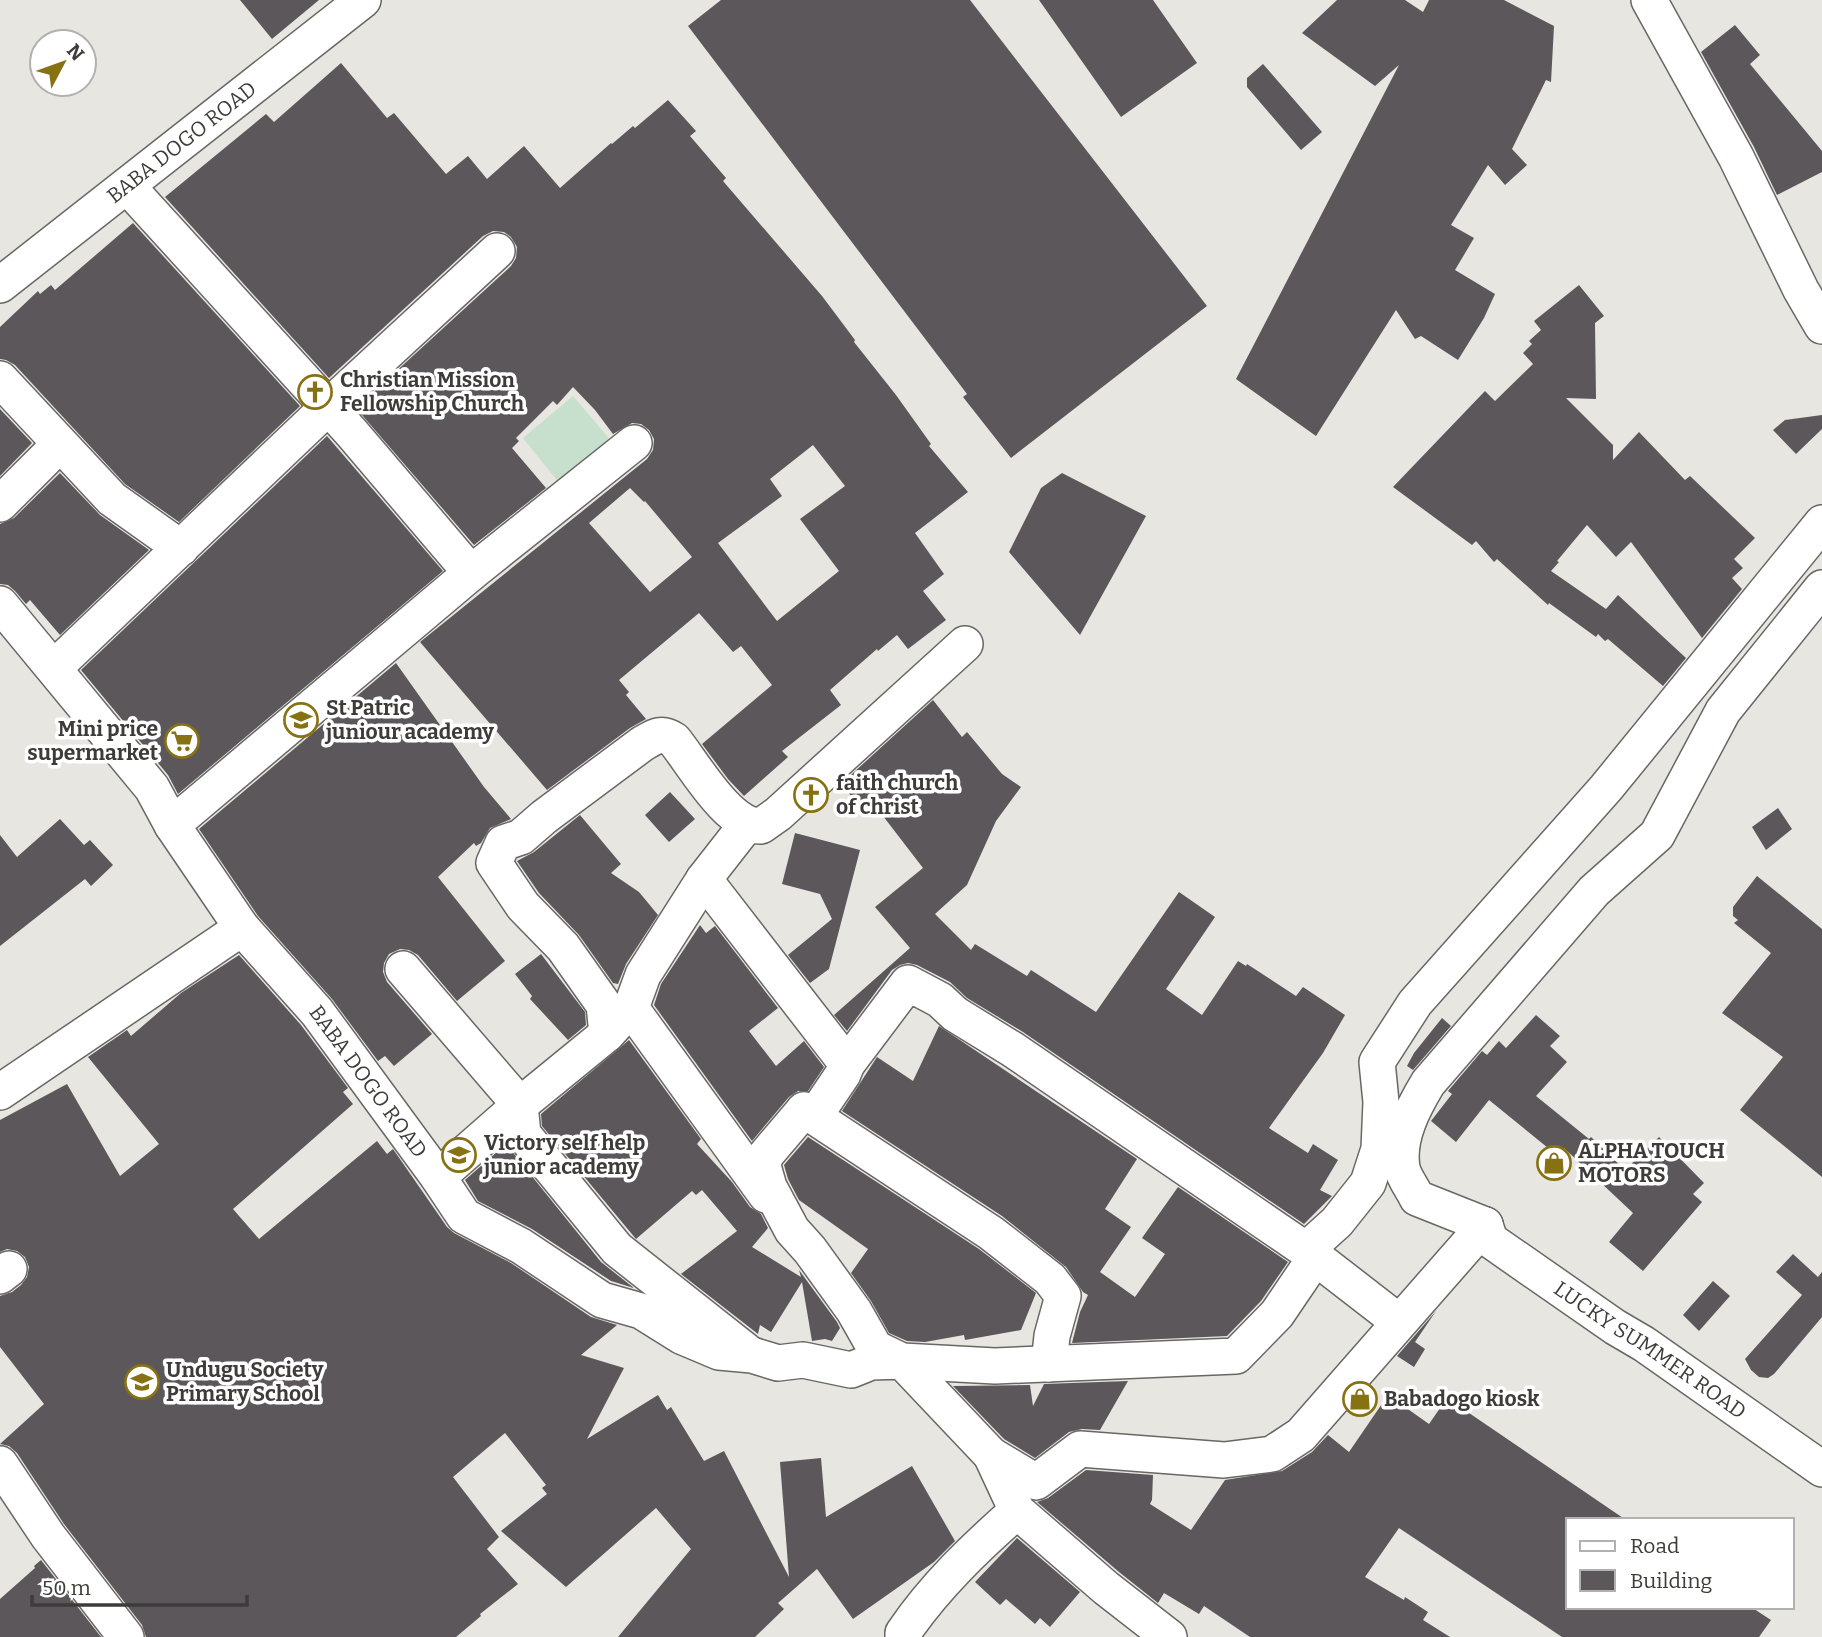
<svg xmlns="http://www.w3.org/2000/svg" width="1822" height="1637" viewBox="0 0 1822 1637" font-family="Bitter,serif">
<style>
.green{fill:#c7dfcd}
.building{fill:#5b575b;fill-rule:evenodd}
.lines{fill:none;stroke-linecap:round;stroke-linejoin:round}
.minor-casing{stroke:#696763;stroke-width:38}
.minor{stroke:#fff;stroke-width:35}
.labels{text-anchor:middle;stroke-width:7;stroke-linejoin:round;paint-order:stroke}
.street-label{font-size:21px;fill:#3d3c3a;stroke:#fff}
.poi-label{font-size:21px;font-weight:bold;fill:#3d3c3a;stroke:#fff;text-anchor:start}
</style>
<rect width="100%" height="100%" fill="#e8e6e1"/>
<path class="green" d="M573 396 617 448 564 489 523 438Z"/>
<path class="building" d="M240 0H319L272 39Z
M721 0H970L1207 306 1011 458 963 397 967 394 688 26Z
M1039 0H1153L1197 63 1121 117Z
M1337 0H1405L1423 12 1429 0H1504L1554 26 1551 82 1546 80 1512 149 1527 165 1505 185 1488 165 1451 225 1474 238 1455 270 1495 294 1484 318 1458 360 1421 336 1415 339 1396 310 1316 436 1236 379 1399 65 1375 86 1302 33Z
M1735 25 1760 55 1750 64 1822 151V172L1777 195 1754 147 1701 52Z
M341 63 387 118 394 113 446 174 468 156 487 179 524 146 560 188 611 143 612 144 633 126 635 128 668 100 696 131 690 136 726 178 723 181 822 296 855 340 854 342 896 395 931 444 929 446 968 492 915 533 944 574 923 591 946 620 908 649 897 635 878 651 877 649 830 690 841 705 782 751 788 757 744 796 728 779 702 744 772 685 741 646 733 652 699 613 619 680 629 692 626 695 646 719 630 728 547 790 420 642 647 459 653 450 654 439 649 430 641 424 632 423 613 434 595 410 573 387 557 405 553 401 516 438 519 441 512 448 546 488 474 545 356 408 511 266 516 258 517 247 511 237 504 232 493 231 483 236 329 378 165 197 266 114 274 122ZM813 445 845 486 800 519 839 571 777 621 718 543 782 496 770 479ZM630 488 644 502 645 501 692 557 650 592 589 523Z
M1263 64 1322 132 1301 150 1247 87V78Z
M133 223 300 406 179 522 125 484 15 365 6 360 0 359V327L38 291 40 294 51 285 55 290Z
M1579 285 1604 316 1595 323 1596 399 1566 398 1613 445V460L1639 432 1685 480 1690 476 1755 538 1734 559 1743 568 1732 578 1742 589 1702 638 1631 542 1616 557 1587 525 1557 561 1559 562 1551 571 1606 609 1618 595 1686 658 1663 686 1608 639 1605 641 1598 634 1596 637 1549 603 1548 605 1497 559 1494 562 1476 541 1472 545 1393 487 1485 391 1495 401 1533 364 1523 353 1532 344 1529 341 1541 330 1534 321Z
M0 409 32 443 0 476Z
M1822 415V429L1796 454 1773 430 1785 420Z
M327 436 443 571 178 794 168 775 81 670Z
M60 473 100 515 149 550 60 635 30 600 26 604 15 591 8 585 0 584V524L14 518Z
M1062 473 1146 516 1080 635 1009 552 1041 488Z
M396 663 484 787 511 819 490 828 481 843 476 846 474 843 438 877 505 961 457 1001 418 955 409 950 400 949 389 954 384 963 383 972 387 982 432 1034 394 1066 385 1056 378 1061 332 999 258 916 199 829Z
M933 700 962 737 967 732 1002 774 1021 787 996 821 967 885 935 914 971 950 975 944 1027 976 1031 970 1096 1012 1179 892 1215 917 1166 989 1202 1015 1238 961 1246 966 1247 964 1296 996 1303 987 1345 1015 1323 1053 1269 1128 1308 1153 1313 1144 1338 1160 1320 1190 1332 1196 1304 1224 1023 1032 967 998 950 982 917 965 908 963 900 965 892 970 847 1031 834 1015 910 948 875 907 923 868 873 803 869 817 841 784Z
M670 792 695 819 669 842 645 815Z
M1778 808 1792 829 1766 850 1752 827Z
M580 815 621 864 611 873 639 892 658 915 626 964 618 984 613 983 579 935 539 893 517 861 534 852Z
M60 819 84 845 90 840 113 865 91 886 85 879 0 946V835L17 857Z
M795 833 860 850 829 969 810 983 788 955 832 919 820 894 782 884Z
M1757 876 1822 929V1177L1740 1110 1783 1057 1722 1013 1771 953 1734 923 1738 920 1733 916V907Z
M700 925 706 933 715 926 778 1008 749 1031 776 1066 804 1041 824 1067 808 1091H798L789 1097 752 1141 654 1005 661 984Z
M541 954 585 1012 586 1025 568 1040 530 999 532 996 515 974Z
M239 955 301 1025 348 1088 343 1092 353 1104 233 1209 259 1239 377 1141 387 1154 393 1149 447 1227 454 1233 511 1263 591 1317 617 1325 581 1355 624 1368 587 1439 658 1395 667 1410 671 1407 704 1461 724 1451 789 1577 780 1462 821 1458 826 1517 912 1466 955 1541 934 1562 853 1619 817 1569 778 1603 784 1609 755 1637H618L691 1549 656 1508 566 1587 501 1531 547 1494 542 1488 546 1485 505 1433 453 1477 499 1537 487 1549 518 1584 480 1614 481 1616 456 1637H146L142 1625 64 1524 17 1453 9 1446 0 1444 44 1404 0 1347V1296L12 1292 21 1285 27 1277 29 1267 25 1257 17 1251 7 1249 0 1252V1120L67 1084 120 1176 159 1144 88 1057 127 1030 131 1036 181 993Z
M1536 1015 1560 1036 1550 1046 1567 1062 1536 1096 1589 1139 1591 1137 1625 1170 1659 1137 1704 1183 1693 1194 1702 1202 1643 1271 1609 1242 1633 1213 1564 1148 1558 1156 1489 1100 1456 1142 1431 1121 1452 1094 1448 1091 1482 1051 1487 1055 1499 1041 1506 1048Z
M1442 1018 1451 1026 1413 1070 1407 1066 1414 1053Z
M939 1026 1137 1159 1105 1209 1131 1227 1100 1272 1135 1297 1165 1254 1142 1238 1178 1187 1288 1262 1261 1301 1227 1336 1072 1343 1080 1312 1088 1295 1083 1292 1066 1267 1002 1216 842 1111 877 1057 913 1081Z
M629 1040 701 1139 697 1144 732 1182 750 1207 761 1214 768 1228 752 1247 801 1277 799 1270 837 1322 840 1328 832 1341 825 1339 812 1341 802 1282 771 1332 760 1325 758 1334 681 1274 737 1231 702 1190 696 1195 692 1191 636 1239 542 1126 541 1114Z
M808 1137 979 1249 1036 1293 1021 1330 965 1340 964 1335 925 1342 907 1341 889 1333 871 1301 851 1273 868 1249 799 1200 788 1179 784 1165Z
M506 1144 601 1262 634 1288 611 1281 532 1229 478 1201 465 1180Z
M1793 1254 1818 1277 1822 1272V1317L1774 1374 1768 1378 1759 1377 1751 1370 1745 1359 1802 1295 1776 1272Z
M1713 1281 1730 1296 1699 1331 1683 1315Z
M1436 1311 1415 1342 1425 1349 1414 1367 1397 1356Z
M1128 1381 1100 1430 1082 1429 1069 1432 1035 1458 1004 1439 953 1386 1030 1385 1033 1406 1044 1384Z
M1388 1395 1429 1424 1447 1398 1626 1520H1568V1607H1751L1771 1620 1759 1637H1562L1399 1528 1365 1577 1404 1600 1405 1597 1428 1612 1423 1620 1450 1637H1250L1204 1606 1199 1614 1164 1593 1158 1603 1119 1572 1037 1502 1048 1498 1086 1470 1153 1475 1152 1500 1150 1504 1191 1530 1225 1480 1282 1471 1312 1452 1328 1435 1349 1452Z
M1017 1538 1080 1592 1050 1627 1040 1618 1035 1624 1006 1599 1000 1605 975 1582Z
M41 1560 101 1637H0V1599L35 1568 34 1566Z"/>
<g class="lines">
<g class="minor-casing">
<g id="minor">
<path d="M1649 0 1736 157 1801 290 1822 326"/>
<path d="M128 187 351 432 471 573"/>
<path id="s1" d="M0 285 363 0"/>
<path d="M0 379 112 499 181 548"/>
<path d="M0 504 60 444"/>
<path id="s2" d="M0 604 152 788 172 825 242 928 317 1012 438 1177 464 1216 521 1246 602 1300 641 1311 681 1336 719 1352 752 1355 778 1363 803 1360 851 1370 871 1362 902 1361 991 1455 1036 1482 1080 1449 1224 1460 1272 1454 1301 1435 1485 1225"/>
<path d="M54 668 328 407 497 251"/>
<path d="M172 825 471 573 634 443"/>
<path d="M704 879 847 1064"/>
<path d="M403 969 520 1105 523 1134 617 1249 746 1351"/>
<path d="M631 1008 766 1195"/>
<path d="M607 1034 604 1005 563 947 523 906 494 863 503 843 521 837 544 817 642 744C654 737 661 731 674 740 693 763 728 827 761 826L778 814 965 644"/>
<path d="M0 1092 242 928"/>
<path d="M804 1110 991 1233 1050 1279 1063 1296 1052 1336 1049 1364"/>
<path d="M438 1177 520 1105 607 1034 631 1008 643 975 704 879 747 824"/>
<path d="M1485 1225 1417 1198C1413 1189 1404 1178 1402 1168 1397 1138 1413 1108 1428 1083L1594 891 1657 835 1723 711 1822 588"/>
<path id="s3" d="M1485 1225 1490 1240 1615 1327 1644 1344 1822 1469"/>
<path d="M1306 1250 1337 1222 1368 1183 1379 1149 1381 1102 1377 1062 1415 1003 1606 788 1822 523"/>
<path d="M1315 1258 1277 1314 1236 1356 995 1366 902 1361 875 1348 854 1311 810 1250 792 1230 769 1187 763 1166 765 1156 804 1110 816 1114 843 1074 847 1064 908 983 940 1000 955 1014 1012 1049 1306 1250 1399 1322"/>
<path d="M0 1276 9 1269"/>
<path d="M991 1455 1017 1511 1106 1588 1169 1637"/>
<path d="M0 1464 48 1536 126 1637"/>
<path d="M903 1637V1633C935 1586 975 1548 1017 1511"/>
</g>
</g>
<use href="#minor" class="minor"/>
</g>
<defs>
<g id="church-ring" transform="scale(1.75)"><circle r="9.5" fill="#fff" stroke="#877213" stroke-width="1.5"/><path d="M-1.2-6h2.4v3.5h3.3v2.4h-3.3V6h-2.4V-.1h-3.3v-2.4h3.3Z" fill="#877213"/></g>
<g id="school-ring" transform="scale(1.75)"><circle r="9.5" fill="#fff" stroke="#877213" stroke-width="1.5"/><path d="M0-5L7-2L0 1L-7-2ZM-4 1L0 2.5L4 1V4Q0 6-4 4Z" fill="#877213"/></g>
<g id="supermarket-ring" transform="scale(1.75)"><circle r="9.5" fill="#fff" stroke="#877213" stroke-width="1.5"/><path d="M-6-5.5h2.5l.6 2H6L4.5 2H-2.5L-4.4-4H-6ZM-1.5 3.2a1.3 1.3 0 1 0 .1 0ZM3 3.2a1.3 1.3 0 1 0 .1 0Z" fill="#877213"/></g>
<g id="shop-ring" transform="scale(1.75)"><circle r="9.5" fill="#fff" stroke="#877213" stroke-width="1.5"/><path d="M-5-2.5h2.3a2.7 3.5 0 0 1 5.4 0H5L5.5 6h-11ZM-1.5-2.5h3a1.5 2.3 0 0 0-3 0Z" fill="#877213"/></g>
</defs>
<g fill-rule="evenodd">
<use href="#church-ring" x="315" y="392"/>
<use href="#school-ring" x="301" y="720"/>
<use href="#supermarket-ring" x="182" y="741"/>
<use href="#church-ring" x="811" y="795"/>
<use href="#school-ring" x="459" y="1155"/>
<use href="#shop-ring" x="1554" y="1163"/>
<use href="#school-ring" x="142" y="1382"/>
<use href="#shop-ring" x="1360" y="1399"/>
</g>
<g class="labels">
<g class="street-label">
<text dy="7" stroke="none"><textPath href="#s1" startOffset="231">BABA DOGO ROAD</textPath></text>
<text dy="7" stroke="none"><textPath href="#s2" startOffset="604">BABA DOGO ROAD</textPath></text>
<text dy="7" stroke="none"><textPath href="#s3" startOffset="210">LUCKY SUMMER ROAD</textPath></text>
</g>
<g class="poi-label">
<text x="340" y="387">Christian Mission<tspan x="340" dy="24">Fellowship Church</tspan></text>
<text x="326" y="715">St Patric<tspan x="326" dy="24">juniour academy</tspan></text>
<text x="158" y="736" text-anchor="end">Mini price<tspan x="158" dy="24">supermarket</tspan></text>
<text x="836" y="790">faith church<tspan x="836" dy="24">of christ</tspan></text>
<text x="484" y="1150">Victory self help<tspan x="484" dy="24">junior academy</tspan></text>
<text x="1578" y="1158">ALPHA TOUCH<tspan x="1578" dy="24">MOTORS</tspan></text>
<text x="166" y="1377">Undugu Society<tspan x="166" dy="24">Primary School</tspan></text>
<text x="1384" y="1406">Babadogo kiosk</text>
</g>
</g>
<rect x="1566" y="1518" width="228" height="91" fill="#ffffff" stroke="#b1b1b0" stroke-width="2"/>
<rect x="1580" y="1541" width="35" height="10" fill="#ffffff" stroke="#b1b1b0" stroke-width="2"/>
<text x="1630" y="1553" font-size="21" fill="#3d3c3a">Road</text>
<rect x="1580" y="1570" width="35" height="21" fill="#5b575b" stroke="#b1b1b0" stroke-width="2"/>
<text x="1630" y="1588" font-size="21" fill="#3d3c3a">Building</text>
<g transform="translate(63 63) rotate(49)"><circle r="33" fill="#ffffff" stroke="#b1b1b0" stroke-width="2"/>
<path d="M0-5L12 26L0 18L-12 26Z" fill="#877213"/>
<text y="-10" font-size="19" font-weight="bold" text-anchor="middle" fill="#3d3c3a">N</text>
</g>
<path d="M32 1595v10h215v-10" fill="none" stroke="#3d3c3a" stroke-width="3.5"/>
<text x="42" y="1595" font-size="21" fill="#3d3c3a" stroke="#ffffff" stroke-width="5" paint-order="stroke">50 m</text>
</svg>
